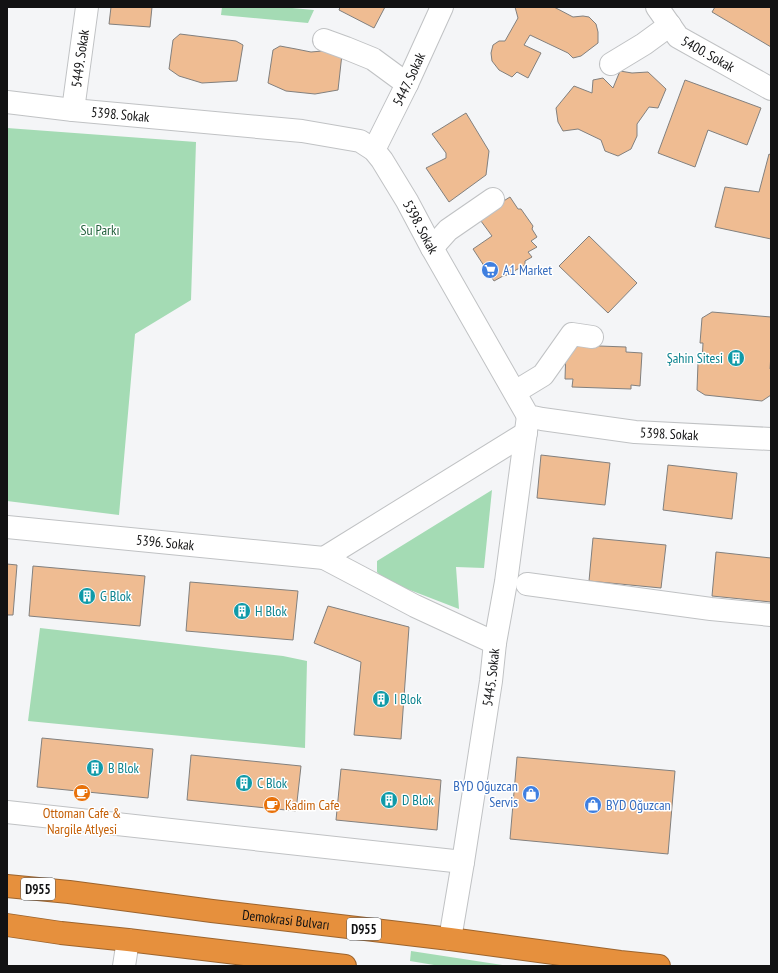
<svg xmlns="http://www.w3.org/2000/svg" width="778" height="973" viewBox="0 0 778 973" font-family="'PT Sans Narrow',sans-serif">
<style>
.green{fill:#a4dbb4}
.building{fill:#efbc92;stroke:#82807e}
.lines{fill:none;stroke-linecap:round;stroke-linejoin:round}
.minor-casing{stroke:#c0c2c4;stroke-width:24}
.highway-casing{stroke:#9c642e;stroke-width:24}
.minor{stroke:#fff;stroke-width:22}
.highway{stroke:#e6903d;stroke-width:22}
.labels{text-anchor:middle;stroke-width:3;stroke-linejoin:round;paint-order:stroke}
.shield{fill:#fff;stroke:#59595a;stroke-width:1}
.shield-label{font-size:13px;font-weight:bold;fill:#121213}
.street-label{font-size:14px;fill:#121213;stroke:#fff}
.park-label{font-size:14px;fill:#205e39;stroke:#fff}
.shop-label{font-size:14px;fill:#366cbe;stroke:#fff;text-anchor:start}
.culture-label{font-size:14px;fill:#0d838f;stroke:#fff;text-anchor:start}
.food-label{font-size:14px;fill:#c56008;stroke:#fff;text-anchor:start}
</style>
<rect width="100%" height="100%" fill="#f4f5f7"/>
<path class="green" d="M222 7H281L314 10 308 23 221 15Z
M7 128 196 142 191 300 135 334 119 515 7 501Z
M492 490 484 568 456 567 459 609 384 580 377 572V561Z
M40 628 283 656 307 661 305 748 28 721Z
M411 951 509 966H440L410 961Z"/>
<path class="building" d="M111 7H152L150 27 109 24Z
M340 7H385L374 28 339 10Z
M515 7H554L573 17 583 16 589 17 596 24 598 32V43L581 56 573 58 568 53 530 35 524 45 541 53 528 78 517 72 512 77 499 70 492 61 491 53 493 45 499 41H505L518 18Z
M715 7H771V47L712 12Z
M180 34 236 41 243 45 237 81 202 83 179 76 169 69 173 40Z
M280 46 296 49 311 52 334 50 342 54 338 90 315 94 286 91 268 83 273 50Z
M620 71 632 73 648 72 666 89 658 108 649 107 637 124V136L631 149 618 156 605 151 601 140 578 129 563 131 558 122 556 108 574 86 592 93 593 80 603 78 613 88Z
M685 80 761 108 747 145 708 130 695 167 658 153Z
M466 113 489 151 486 175 449 202 426 168 446 158V153L432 134Z
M769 154 771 155V239L715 227 725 187 759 192Z
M510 197 518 209H521L533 226 532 229 537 237 531 241 537 247 528 252 532 257 525 261V265L507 275 503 276 494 281 473 249 492 236 478 217Z
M589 236 637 283 608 313 559 266Z
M712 312 771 317V354L770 369 771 370V395L762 401 705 395 697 390 698 363 702 362 703 343H700L702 318Z
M573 345 626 347V352L642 353 640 386 631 385V389L572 387 573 379H565L566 349Z
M541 455 610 463 605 505 537 498Z
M668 465 737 473 732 519 663 510Z
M593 538 666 545 661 588 589 581Z
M716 552 771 558V602L712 596Z
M7 564 17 565 13 615H7Z
M33 566 145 576 140 626 29 616Z
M190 582 298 591 293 640 186 631Z
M328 606 409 627 401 739 354 735 361 662 314 643Z
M42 738 153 749 148 798 37 787Z
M191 755 301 766 296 811 187 800Z
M517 757 675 771 668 854 510 839Z
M341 769 441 780 437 830 336 820Z"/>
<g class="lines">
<g class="minor-casing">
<g id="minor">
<path id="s1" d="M657 7 678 37 771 89"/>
<path d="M324 40 346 48 373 59 407 84"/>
<path d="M611 64 644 44 670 25"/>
<path id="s2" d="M7 102 73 110 302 131 360 141 374 150 382 160 407 201 432 248 528 416 542 419 635 432 771 439"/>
<path id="s3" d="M73 110 87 7"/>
<path id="s4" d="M374 150 407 84 442 7"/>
<path d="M432 248 448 230 493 199"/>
<path d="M515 392 543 375 572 334 592 337"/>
<path id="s5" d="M7 527 324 558"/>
<path d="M527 584 711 609 771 615"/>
<path d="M495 643 415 606 324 558 526 433"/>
<path d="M7 812 463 862"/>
<path id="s6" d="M450 939 463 862 491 681 495 643 506 582 528 416"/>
<path d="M124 966 128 940"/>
</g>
</g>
<g class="highway-casing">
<g id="highway">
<path id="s7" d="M7 886 69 892 212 911 450 939 620 962 659 966"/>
<path d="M7 925 61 933 128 940 345 966"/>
</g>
</g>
<use href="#minor" class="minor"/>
<use href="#highway" class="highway"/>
</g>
<defs>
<g id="supermarket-disc" transform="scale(0.9)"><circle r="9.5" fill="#3f7fe0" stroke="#fff"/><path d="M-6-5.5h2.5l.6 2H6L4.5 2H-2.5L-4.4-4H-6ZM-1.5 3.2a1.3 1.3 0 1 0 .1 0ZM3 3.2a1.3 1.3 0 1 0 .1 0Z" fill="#fff"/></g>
<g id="building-disc" transform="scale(0.9)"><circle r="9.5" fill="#0f9aa8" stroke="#fff"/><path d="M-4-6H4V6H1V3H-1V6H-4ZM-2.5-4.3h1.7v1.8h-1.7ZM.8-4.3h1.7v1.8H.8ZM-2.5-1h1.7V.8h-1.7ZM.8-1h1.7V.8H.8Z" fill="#fff"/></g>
<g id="cafe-disc" transform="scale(0.9)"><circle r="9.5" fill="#e8710a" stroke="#fff"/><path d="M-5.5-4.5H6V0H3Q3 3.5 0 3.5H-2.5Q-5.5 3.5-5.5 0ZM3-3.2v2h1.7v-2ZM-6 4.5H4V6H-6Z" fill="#fff"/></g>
<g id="shop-disc" transform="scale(0.9)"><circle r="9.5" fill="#3f7fe0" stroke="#fff"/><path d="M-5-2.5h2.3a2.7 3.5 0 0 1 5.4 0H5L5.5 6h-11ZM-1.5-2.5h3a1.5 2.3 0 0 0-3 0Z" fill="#fff"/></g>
</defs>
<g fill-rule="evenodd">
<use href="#supermarket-disc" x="490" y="270"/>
<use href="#building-disc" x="736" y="358"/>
<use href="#building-disc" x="87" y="596"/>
<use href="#building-disc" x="242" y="611"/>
<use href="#building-disc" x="381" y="699"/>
<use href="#building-disc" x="95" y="768"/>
<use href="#building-disc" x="244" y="783"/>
<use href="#cafe-disc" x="82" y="793"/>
<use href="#shop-disc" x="531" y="794"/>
<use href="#building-disc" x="389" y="800"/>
<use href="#cafe-disc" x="272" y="805"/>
<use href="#shop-disc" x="593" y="805"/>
</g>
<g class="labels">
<g class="shield">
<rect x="21" y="878" width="34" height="22" rx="3"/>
<rect x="347" y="918" width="34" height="22" rx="3"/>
</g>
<g class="shield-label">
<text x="38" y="894">D955</text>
<text x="364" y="934">D955</text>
</g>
<g class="street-label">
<text dy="5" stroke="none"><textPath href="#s1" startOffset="71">5400. Sokak</textPath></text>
<text dy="5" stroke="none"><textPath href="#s3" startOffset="52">5449. Sokak</textPath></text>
<text dy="5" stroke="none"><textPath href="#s4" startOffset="79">5447. Sokak</textPath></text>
<text dy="5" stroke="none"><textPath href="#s2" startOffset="114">5398. Sokak</textPath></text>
<text dy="5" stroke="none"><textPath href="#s2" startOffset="462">5398. Sokak</textPath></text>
<text dy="5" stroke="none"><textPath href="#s2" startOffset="822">5398. Sokak</textPath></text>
<text dy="5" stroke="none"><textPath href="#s5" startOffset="159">5396. Sokak</textPath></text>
<text dy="5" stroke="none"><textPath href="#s6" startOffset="265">5445. Sokak</textPath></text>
<text dy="5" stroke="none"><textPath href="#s7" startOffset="281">Demokrasi Bulvarı</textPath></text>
</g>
<g class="park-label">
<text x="100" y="235">Su Parkı</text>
</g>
<g class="shop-label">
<text x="503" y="275">A1 Market</text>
<text x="518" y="791" text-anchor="end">BYD Oğuzcan<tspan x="518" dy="16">Servis</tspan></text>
<text x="606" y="810">BYD Oğuzcan</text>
</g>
<g class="culture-label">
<text x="723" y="363" text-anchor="end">Şahin Sitesi</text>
<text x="100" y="601">G Blok</text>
<text x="255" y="616">H Blok</text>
<text x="394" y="704">I Blok</text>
<text x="108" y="773">B Blok</text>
<text x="257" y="788">C Blok</text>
<text x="402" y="805">D Blok</text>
</g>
<g class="food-label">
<text x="285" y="810">Kadim Cafe</text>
<text x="82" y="818" text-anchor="middle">Ottoman Cafe &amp;<tspan x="82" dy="16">Nargile Atlyesi</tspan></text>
</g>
</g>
<rect width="778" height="973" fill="none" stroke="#121213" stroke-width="16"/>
</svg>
